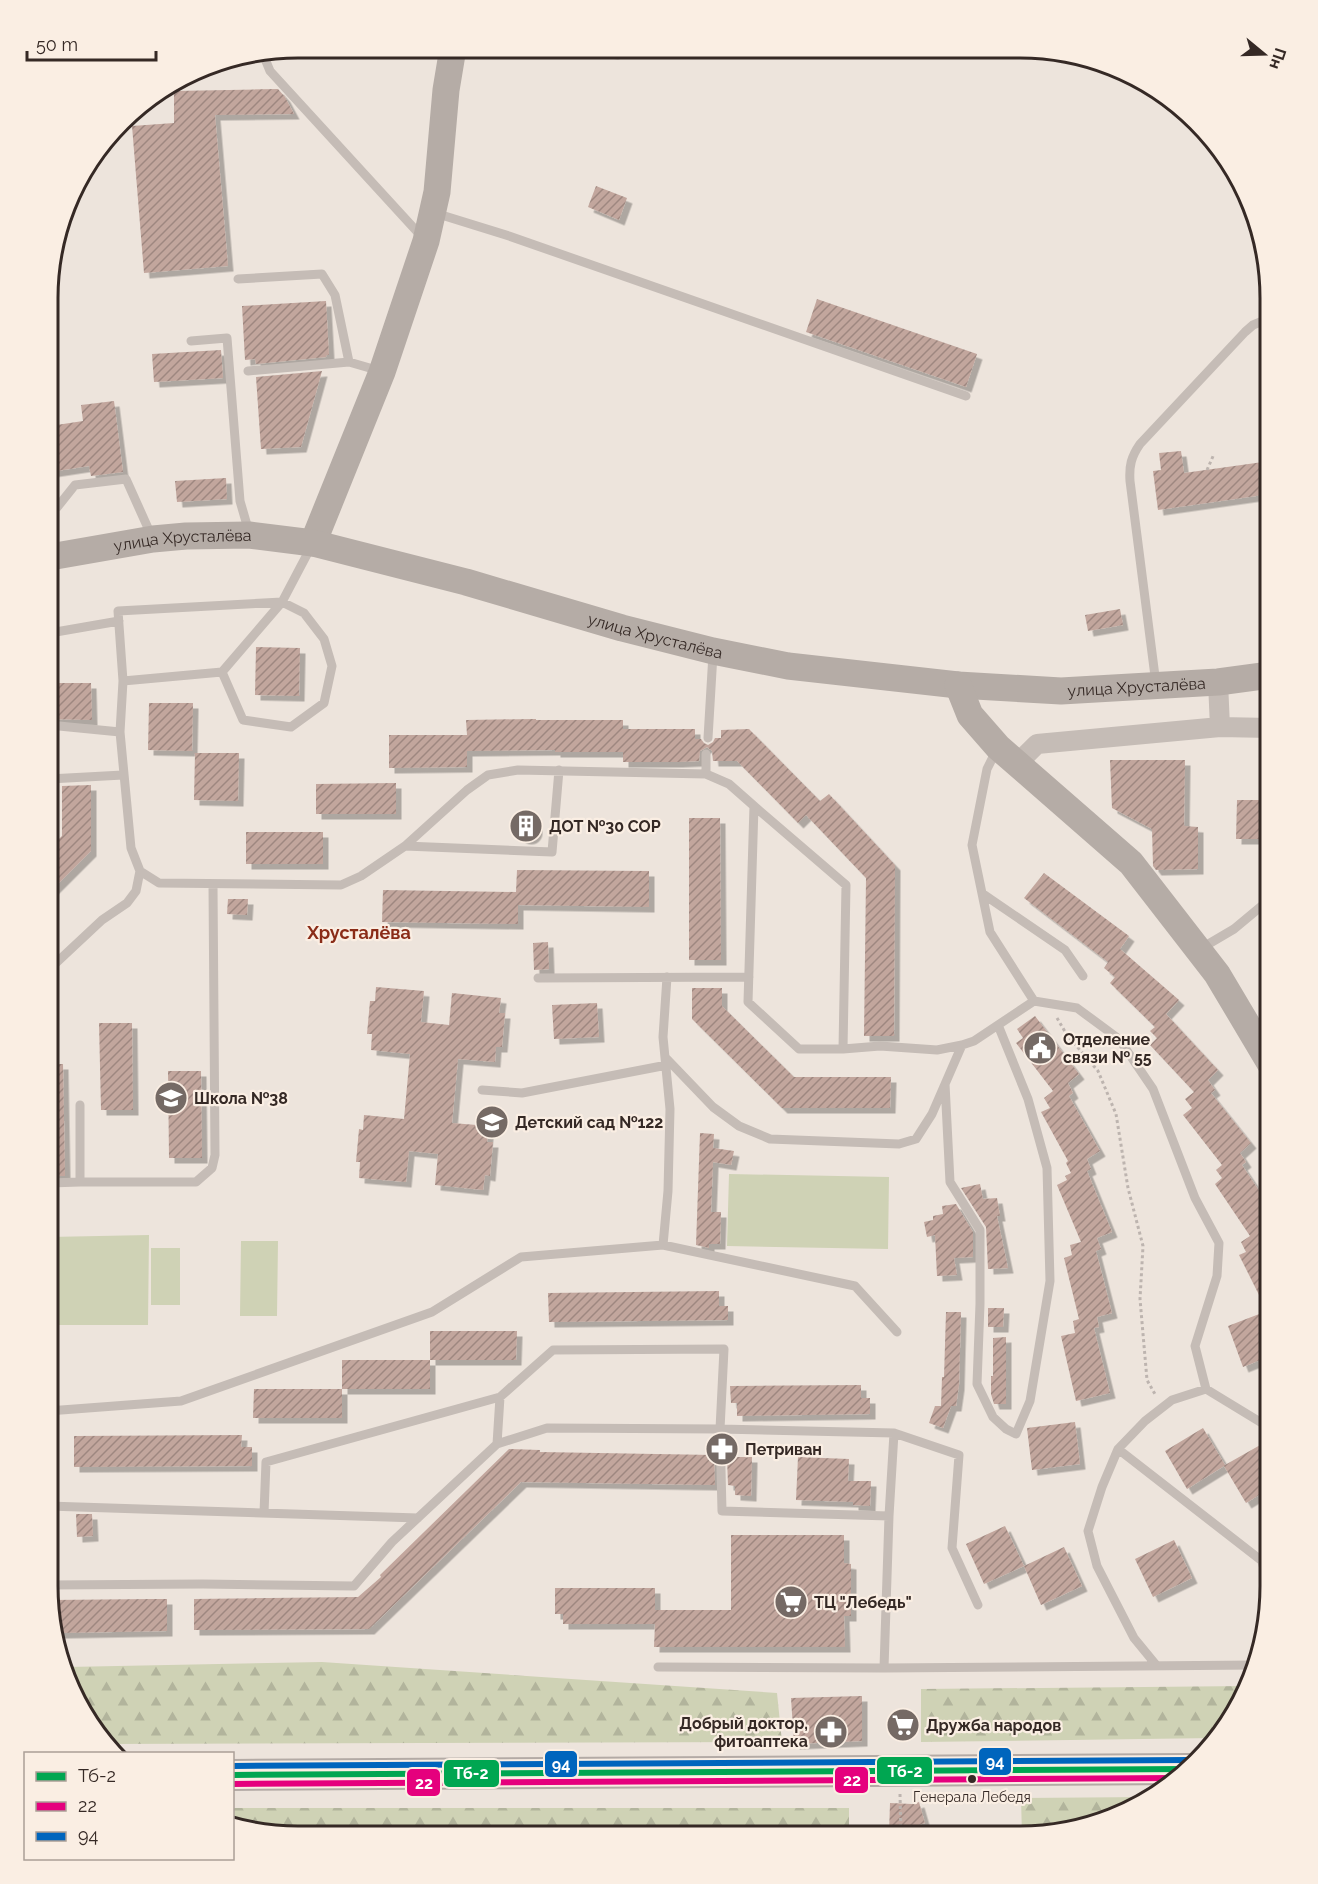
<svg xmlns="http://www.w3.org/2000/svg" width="1318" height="1884" viewBox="0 0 1318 1884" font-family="Raleway,sans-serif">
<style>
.forest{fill:url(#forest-firs)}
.garden{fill:#cfd2b5}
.building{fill:url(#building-hatch);filter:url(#shadow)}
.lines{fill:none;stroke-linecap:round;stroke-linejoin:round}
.path{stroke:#bdb4af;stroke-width:3;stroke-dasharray:3 3;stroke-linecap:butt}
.lane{stroke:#c5bcb6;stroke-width:9}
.street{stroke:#c5bcb6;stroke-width:20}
.secondary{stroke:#b5aca6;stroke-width:27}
.primary{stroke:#b3aaa5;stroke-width:32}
.bus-1-casing{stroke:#faeee3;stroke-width:10}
.bus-2-casing{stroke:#faeee3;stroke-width:10}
.bus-3-casing{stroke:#faeee3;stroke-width:10}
.bus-1{stroke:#00a651;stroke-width:6}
.bus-2{stroke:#e5007d;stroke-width:6}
.bus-3{stroke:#0065bd;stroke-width:6}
.bus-dot{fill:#352925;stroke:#faeee3;stroke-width:2}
.labels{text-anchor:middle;stroke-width:4.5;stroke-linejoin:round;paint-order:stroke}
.bus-label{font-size:14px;fill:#352925;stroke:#faeee3}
.street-label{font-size:16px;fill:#352925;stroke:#faeee3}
.poi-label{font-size:16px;font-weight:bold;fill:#352925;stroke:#faeee3;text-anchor:start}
.neighbourhood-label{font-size:18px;font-weight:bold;fill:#8a2c18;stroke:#faeee3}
.rim{fill:none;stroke:#352925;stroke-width:3}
.line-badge{stroke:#faeee3;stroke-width:2}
.badge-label{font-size:16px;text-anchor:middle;font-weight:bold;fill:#fff}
</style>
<defs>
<pattern id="forest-firs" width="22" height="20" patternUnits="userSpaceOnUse" patternTransform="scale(1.5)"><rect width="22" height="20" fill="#cfd2b5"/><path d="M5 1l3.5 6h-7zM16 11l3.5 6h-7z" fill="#b2b49c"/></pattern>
<pattern id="building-hatch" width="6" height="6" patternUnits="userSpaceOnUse" patternTransform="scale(1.5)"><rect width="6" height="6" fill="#c2a69d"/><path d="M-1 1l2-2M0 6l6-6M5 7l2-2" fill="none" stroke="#9e8780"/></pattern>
<filter id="shadow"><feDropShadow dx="5.5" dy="5.5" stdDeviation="0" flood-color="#0004"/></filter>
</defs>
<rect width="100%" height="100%" fill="#ede4dc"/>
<path class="forest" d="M322 1662 777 1693 782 1742 106 1744 74 1696 67 1667Z
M1247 1686 1228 1725 1216 1738 921 1742V1689Z
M1149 1797 1130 1810 1022 1836 1021 1798Z
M233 1808H849V1836L266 1834 233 1821Z"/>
<path class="garden" d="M729 1174 889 1177 888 1249 727 1246Z
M149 1235 148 1325H48L49 1237Z
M241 1241H278L277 1316H240Z
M151 1248H180V1305H151Z"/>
<path class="building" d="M278 89 285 97 294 114 215 115 228 266 144 273 132 126 174 123V91Z
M596 186 627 198 619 220 588 207Z
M817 299 977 354 966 387 806 332Z
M326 301 329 355H327L326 357 256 364 255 359 245 360 242 306Z
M221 350 223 378 154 382 152 354Z
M322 371 301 447 261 449 256 377Z
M114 401 123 472 91 476 89 466 50 472V426L83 421 81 405Z
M1181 451 1184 473 1270 461V494L1158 510 1153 471 1161 470 1159 453Z
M226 478 227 499 177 502 175 481Z
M1120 609 1123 625 1088 631 1085 615Z
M256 647 300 648 299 696 255 695Z
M50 683H91L92 720 49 719Z
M149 703H193L192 751 148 750Z
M536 719V720H623V729H695V739H701L704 743 708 745 713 742 715 738H721V730L749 729 820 801 829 794 895 865 894 1036H864L866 878 806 815 798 823 737 761H713L712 751 707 747 700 751 699 761 677 762H623V752H555V750L467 751V767L389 768V735H467L466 720Z
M195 753H239L238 801 194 800Z
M1110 760H1185L1184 826 1198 827V869L1156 870 1153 866 1152 829 1112 808Z
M396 783V814H316V784Z
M91 785V851L49 893V848L62 836V786Z
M1237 800H1270V839H1236Z
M515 828a11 11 0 1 1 22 0a11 11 0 1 1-22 0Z
M689 818H720L721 960H689Z
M246 832H323V864H246Z
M517 870 649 871V907L518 905V924L382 922 383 890 516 892Z
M1044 873 1129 936 1120 949 1179 1000 1166 1014 1218 1070 1208 1080 1215 1090 1211 1093 1251 1143 1240 1153 1246 1162 1242 1165 1270 1207V1224L1264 1228 1270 1237V1356L1243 1367 1228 1326 1267 1311 1239 1255 1246 1252 1241 1242 1250 1236 1215 1184 1222 1178 1216 1170 1222 1165 1183 1115 1192 1108 1185 1099 1194 1092 1150 1045 1157 1038 1150 1031 1155 1027 1110 983 1115 977 1104 968 1108 962 1024 898Z
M228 899H248L247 915 227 914Z
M548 942 549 969 534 970 533 943Z
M376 987 424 991 421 1022 449 1025 452 993 501 998 499 1013H505L502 1047H496L495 1062 458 1059 452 1123 489 1126 487 1142H493L490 1176 485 1175 483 1190 435 1185 438 1154 409 1151 406 1182 359 1178 360 1162H356L359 1129 363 1130 364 1115 404 1119 410 1054 371 1050 372 1034H367L370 1001H375Z
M692 988H722V1006L794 1077H891L890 1108H782L692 1019Z
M597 1003 599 1037 554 1039 552 1005Z
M1035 1016 1079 1074 1068 1083 1073 1093 1069 1096 1100 1151 1087 1159 1091 1169 1087 1171 1112 1232 1097 1238 1101 1249 1096 1251 1112 1313 1097 1317 1099 1327 1094 1328 1110 1393 1076 1401 1061 1336 1075 1333 1073 1321 1079 1319 1064 1258 1072 1255 1070 1245 1081 1242 1057 1185 1067 1180 1065 1176 1071 1173 1066 1163 1068 1161 1041 1112 1050 1108 1044 1098 1053 1091 1016 1043 1023 1038 1017 1029Z
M99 1023H132L133 1110H101Z
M49 1064H63L65 1176H49Z
M168 1071H201L202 1158H169Z
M700 1133 714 1134 713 1148 734 1151 731 1165 713 1162 711 1212H721L720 1244H709V1248L696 1245Z
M980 1184 983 1199 997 1198 1000 1216H997L1008 1268 988 1269 986 1227 961 1188Z
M956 1204 973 1232V1257L954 1258 957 1275 937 1276 935 1235 927 1237 924 1222 933 1220V1216L943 1214 942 1206Z
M719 1291V1306H728V1320L549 1322 548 1293Z
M988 1308H1004L1003 1327H988Z
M946 1312H961L959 1385 956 1406H941L942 1377H944Z
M430 1331H517L516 1360H430Z
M1006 1337V1404H994L991 1394V1376H993V1338Z
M342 1360H430V1389H342Z
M861 1385V1398H870V1414L737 1416V1403H731L730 1386Z
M254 1389H342V1418H253Z
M935 1406H951L943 1428 929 1423Z
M1075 1422 1080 1464 1032 1470 1027 1428Z
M1203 1428 1225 1465 1262 1444 1269 1457V1489L1246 1503 1224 1466 1187 1489 1165 1451Z
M242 1435 241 1447H252V1466L74 1467V1436Z
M509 1449 540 1450V1452L714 1455 715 1485 521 1482 369 1629 194 1630V1599L358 1597 381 1577 380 1575Z
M727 1457H752L751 1496 735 1495V1486L728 1485Z
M798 1457 849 1459 848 1481H871L870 1506 853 1505V1502L796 1500Z
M76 1514H92L93 1536 77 1537Z
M1005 1526 1024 1566 984 1584 966 1544Z
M731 1535H844V1563L851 1564V1616H844L845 1647H654L655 1624H563V1614H555V1588H655V1610H731Z
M1174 1540 1192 1578 1153 1597 1135 1559Z
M1064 1547 1082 1586 1041 1605 1024 1566Z
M152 1599H167V1631L59 1633 51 1600Z
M862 1696V1741L794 1744 791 1698Z
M919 1802 925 1823 889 1834 890 1803 912 1804Z"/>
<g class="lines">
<path class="path" d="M1207 470 1214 454
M1057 1018 1067 1035 1098 1071 1116 1114 1128 1188 1143 1246 1140 1299 1147 1380 1156 1396
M900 1794 901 1836"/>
<path class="lane" d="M578 49 618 55
M263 54 270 71 422 237
M435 213 509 236 966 396
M238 279 322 274 335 295 349 362
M191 341 227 338 240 501 249 532
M248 371 349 362 380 371
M312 545 282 602 118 611 123 681 120 732 131 848 140 871 159 883 341 885 361 876 405 846 467 790 488 775 518 770 706 774
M55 553V510L75 485 126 479 152 537
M50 633 119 621
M123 681 222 672 282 602 304 613 324 639 332 666 324 703 291 727 243 720 222 672
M1156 684 1130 481C1129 466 1131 457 1140 444L1245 332 1253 325 1270 318
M49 726H59L120 732
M708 738 713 654
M997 749 987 769 972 845 990 932 1034 1001 1077 1008 1119 1039 1153 1089 1195 1198 1219 1243 1217 1276 1195 1346 1206 1389 1270 1428
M706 754V774L729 784 754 806 748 1002 799 1049H843L880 1046 937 1050 962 1045 974 1041 1034 1001
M49 779 123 775
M754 806 846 885 843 1049
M405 846 552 852 559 770
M983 894 1065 950 1083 976
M1200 949 1234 929 1270 899
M49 966 56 963 102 920 127 903 136 891 140 871
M538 978 749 977
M665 1057 713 1107 739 1126 770 1139 899 1144 916 1139 932 1114 962 1045
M945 1084 950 1182 980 1230V1304L977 1384 993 1417 1006 1429 1016 1434 1030 1401 1050 1281 1047 1168 1028 1099 998 1025
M482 1090 522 1093 667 1065
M80 1105V1182H196L212 1168 215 1155 213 885
M49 1183 80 1182
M663 1245 668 1191 670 1109 663 1037 667 977
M500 1397 553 1350 724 1349 720 1429 894 1433 889 1516
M48 1411 181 1401 432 1312 521 1257 663 1245 855 1286 897 1332
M894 1433 959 1455 952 1548 978 1605
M1118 1449 1262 1561 1269 1588
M48 1458 50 1411
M48 1506 418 1518
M264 1513 266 1462 500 1397 497 1444
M48 1585 203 1584 354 1586 392 1542 497 1444 547 1428 720 1429 722 1511 889 1516 884 1668
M1157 1666 1134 1638 1097 1566 1088 1531 1102 1487 1118 1449 1145 1421 1172 1400 1206 1389
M658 1667 884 1668 1257 1665"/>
<path class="street" d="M1218 682 1220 727 1270 728
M1017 764 1037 744 1220 727"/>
<g class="secondary">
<path d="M313 543 382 372 426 241 437 192 446 90 453 48"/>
<path id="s1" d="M50 557 153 539 186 536 249 535 313 543 466 582 622 628 713 651 788 666 958 685 1061 691 1218 682 1270 675"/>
<path d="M958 685 970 715 998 747 1131 863 1217 974 1270 1063"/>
</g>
<path class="primary" d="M232 1775 1189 1769"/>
<g class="bus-1-casing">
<path id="bus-1" d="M232 1775 1189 1769"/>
</g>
<g class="bus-2-casing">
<path id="bus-2" d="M232 1784 1178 1778"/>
</g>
<g class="bus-3-casing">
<path id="bus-3" d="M232 1766 1189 1760"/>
</g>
<use href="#bus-1" class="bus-1"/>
<use href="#bus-2" class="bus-2"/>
<use href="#bus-3" class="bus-3"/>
</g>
<defs>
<g id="building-disc" transform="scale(1.725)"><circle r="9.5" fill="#756a65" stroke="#faeee3"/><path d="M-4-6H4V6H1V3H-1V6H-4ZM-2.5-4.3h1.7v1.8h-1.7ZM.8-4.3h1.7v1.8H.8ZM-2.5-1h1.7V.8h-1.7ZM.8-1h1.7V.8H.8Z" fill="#fff"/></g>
<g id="civic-disc" transform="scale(1.725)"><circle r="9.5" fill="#756a65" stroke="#faeee3"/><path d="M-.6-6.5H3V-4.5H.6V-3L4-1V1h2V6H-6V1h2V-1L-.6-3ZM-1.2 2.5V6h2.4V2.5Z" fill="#fff"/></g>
<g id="school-disc" transform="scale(1.725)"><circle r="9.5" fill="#756a65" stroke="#faeee3"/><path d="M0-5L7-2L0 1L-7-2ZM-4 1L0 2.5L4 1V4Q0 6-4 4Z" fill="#fff"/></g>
<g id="pharmacy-disc" transform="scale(1.725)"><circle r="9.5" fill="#756a65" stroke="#faeee3"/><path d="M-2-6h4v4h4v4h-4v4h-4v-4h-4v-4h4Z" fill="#fff"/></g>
<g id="supermarket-disc" transform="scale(1.725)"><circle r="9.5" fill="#756a65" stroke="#faeee3"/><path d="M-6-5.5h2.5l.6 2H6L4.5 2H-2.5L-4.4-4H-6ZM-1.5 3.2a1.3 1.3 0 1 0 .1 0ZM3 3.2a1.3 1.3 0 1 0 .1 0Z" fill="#fff"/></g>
</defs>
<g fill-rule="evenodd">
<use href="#building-disc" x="526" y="826"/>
<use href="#civic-disc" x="1040" y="1048"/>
<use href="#school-disc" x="171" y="1098"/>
<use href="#school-disc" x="492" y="1122"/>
<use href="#pharmacy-disc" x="722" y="1449"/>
<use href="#supermarket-disc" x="791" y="1602"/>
<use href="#supermarket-disc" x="903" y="1725"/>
<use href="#pharmacy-disc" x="831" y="1732"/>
</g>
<circle class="bus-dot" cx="972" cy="1779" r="5"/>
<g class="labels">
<g class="bus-label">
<text x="972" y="1802">Генерала Лебедя</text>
</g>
<g class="street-label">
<text dy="6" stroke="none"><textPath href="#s1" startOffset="134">улица Хрусталёва</textPath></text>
<text dy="6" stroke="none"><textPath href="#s1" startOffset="620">улица Хрусталёва</textPath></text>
<text dy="6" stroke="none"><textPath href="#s1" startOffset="1106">улица Хрусталёва</textPath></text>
</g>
<g class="poi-label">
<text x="549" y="832">ДОТ №30 СОР</text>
<text x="1063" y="1045">Отделение<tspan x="1063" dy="18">связи № 55</tspan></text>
<text x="194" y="1104">Школа №38</text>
<text x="515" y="1128">Детский сад №122</text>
<text x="745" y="1455">Петриван</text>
<text x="814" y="1608">ТЦ "Лебедь"</text>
<text x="808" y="1729" text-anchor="end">Добрый доктор,<tspan x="808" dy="18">фитоаптека</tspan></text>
<text x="926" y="1731">Дружба народов</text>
</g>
<g class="neighbourhood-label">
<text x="359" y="939">Хрусталёва</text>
</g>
</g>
<path d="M0 0H1318V1884H0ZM298 58H1020A240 240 0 0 1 1260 298V1586A240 240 0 0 1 1020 1826H298A240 240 0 0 1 58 1586V298A240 240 0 0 1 298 58Z" fill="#faeee3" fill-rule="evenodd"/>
<path class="rim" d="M298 58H1020A240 240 0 0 1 1260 298V1586A240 240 0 0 1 1020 1826H298A240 240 0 0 1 58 1586V298A240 240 0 0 1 298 58Z"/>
<g class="line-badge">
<rect x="978" y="1747" width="34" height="29" rx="6" fill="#0065bd"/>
<rect x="544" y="1750" width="34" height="28" rx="6" fill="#0065bd"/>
<rect x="876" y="1756" width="57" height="29" rx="6" fill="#00a651"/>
<rect x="443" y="1759" width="57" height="29" rx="6" fill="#00a651"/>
<rect x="834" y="1766" width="35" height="28" rx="6" fill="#e5007d"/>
<rect x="406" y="1768" width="35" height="29" rx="6" fill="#e5007d"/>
</g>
<g class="badge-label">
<text x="995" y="1767">94</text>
<text x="561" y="1770">94</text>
<text x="905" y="1777">Тб-2</text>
<text x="471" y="1779">Тб-2</text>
<text x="852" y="1786">22</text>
<text x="424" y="1789">22</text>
</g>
<rect x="24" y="1752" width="210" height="108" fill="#faeee3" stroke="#ab9f97" stroke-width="1.5"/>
<rect x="36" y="1772" width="30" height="9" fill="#00a651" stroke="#ab9f97" stroke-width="1.5"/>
<text x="78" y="1782" font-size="18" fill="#352925">Тб-2</text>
<rect x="36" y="1802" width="30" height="9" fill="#e5007d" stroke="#ab9f97" stroke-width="1.5"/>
<text x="78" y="1812" font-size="18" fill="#352925">22</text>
<rect x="36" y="1832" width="30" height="9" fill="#0065bd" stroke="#ab9f97" stroke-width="1.5"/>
<text x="78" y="1842" font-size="18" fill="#352925">94</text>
<g transform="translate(1264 54) rotate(109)" stroke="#faeee3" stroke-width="4.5" paint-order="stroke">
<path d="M0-4.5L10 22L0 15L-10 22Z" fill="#352925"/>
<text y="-9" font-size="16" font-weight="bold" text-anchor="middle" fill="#352925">Пн</text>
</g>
<path d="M27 51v9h129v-9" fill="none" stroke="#352925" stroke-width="3"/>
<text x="36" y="51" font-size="18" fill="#352925" stroke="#faeee3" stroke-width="4.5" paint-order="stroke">50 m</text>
</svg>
